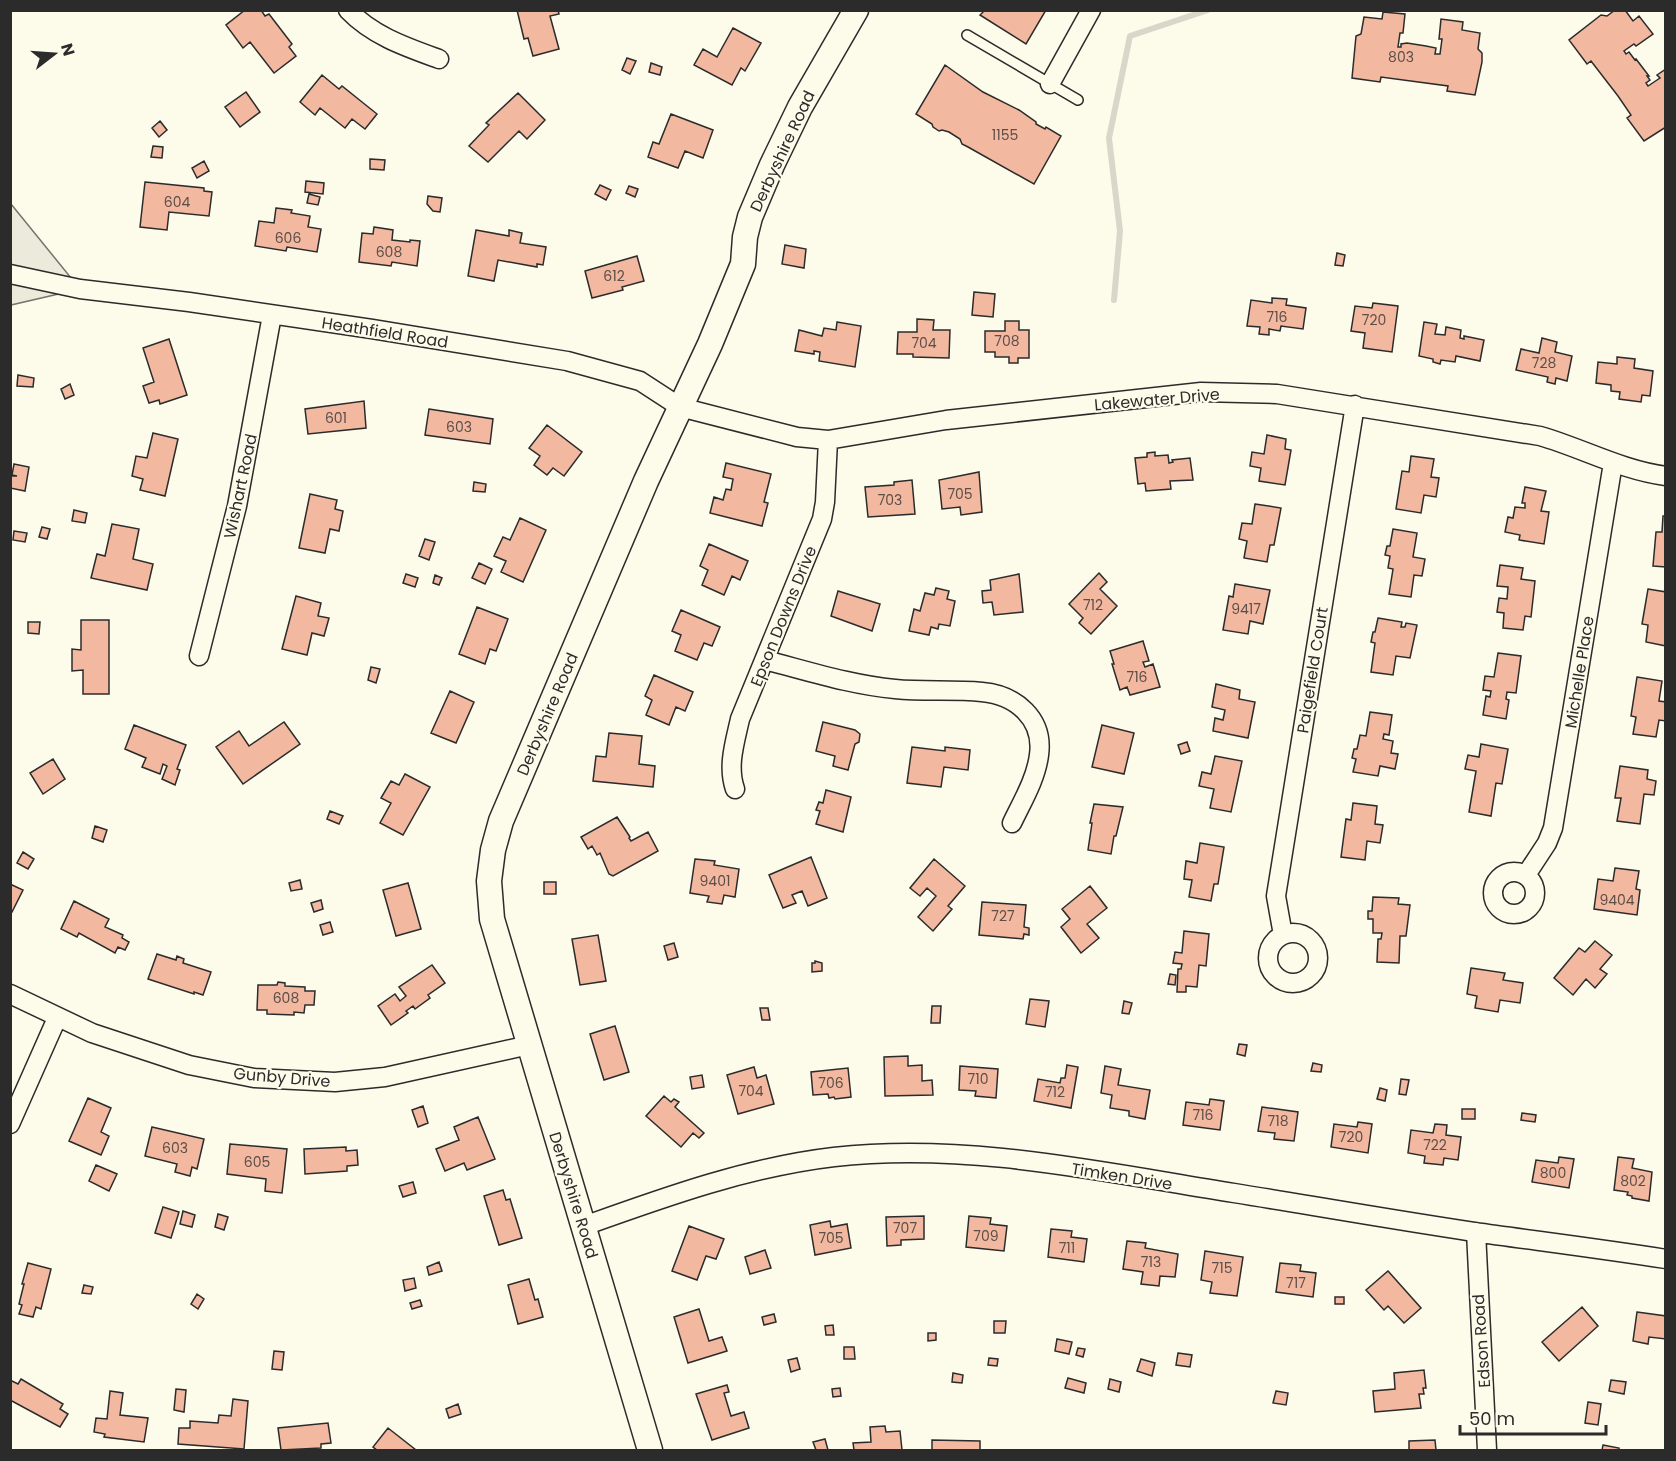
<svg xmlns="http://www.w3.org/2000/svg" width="1676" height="1461" viewBox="0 0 1676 1461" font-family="Poppins,sans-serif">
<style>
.green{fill:#ecebdb;stroke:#74746e;stroke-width:1.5}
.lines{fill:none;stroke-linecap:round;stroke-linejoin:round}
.stream{stroke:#d8d7c9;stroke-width:6}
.building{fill:#f2b8a0;stroke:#2b2b2b;stroke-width:1.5}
.lane-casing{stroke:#2b2b2b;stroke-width:12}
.street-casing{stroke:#2b2b2b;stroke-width:21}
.secondary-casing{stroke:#2b2b2b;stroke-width:27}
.lane{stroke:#fdfbea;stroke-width:9}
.street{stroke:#fdfbea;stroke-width:18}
.secondary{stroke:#fdfbea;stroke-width:24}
.labels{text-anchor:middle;stroke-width:4.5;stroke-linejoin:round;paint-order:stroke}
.number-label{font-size:14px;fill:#5d4e48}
.street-label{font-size:16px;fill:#2b2b2b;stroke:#fdfbea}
</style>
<rect width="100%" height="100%" fill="#fdfbea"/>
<path class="green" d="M11 204 80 289 11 305Z"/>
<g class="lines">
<path class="stream" d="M1114 300 1120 231 1109 138 1130 36 1208 10"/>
</g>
<path class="building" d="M245 10H261L265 16 269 14 292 44 289 47 296 56 274 73 250 42 243 48 226 25Z
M517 10H558L559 14 550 16 559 49 533 56 528 38 524 39Z
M985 10H1046L1026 44 980 15Z
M1615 10H1625L1633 21 1639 16 1653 34 1636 46 1634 44 1624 51 1626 54 1629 52 1635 60 1636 59 1649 76H1647L1650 80 1646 83 1648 86 1660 78 1657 75 1666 69V127L1644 141 1627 118 1631 115 1618 96 1591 61 1587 64 1569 40 1601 15 1607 16Z
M1383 12 1405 14 1403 33H1400L1398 47H1401V44L1407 43 1426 46 1436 48 1435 54H1440L1442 39H1439L1441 19 1463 22 1462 30 1480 33 1478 49 1482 53V62L1475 95 1447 91 1448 86 1381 77 1380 82 1352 78 1356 36 1361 34 1364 17 1382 19Z
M733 28 761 43 745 71 741 68 732 85 694 65 703 49 717 57Z
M627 58 636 61 630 74 622 70Z
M651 63 662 67 660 75 649 72Z
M945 65 983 92 1019 110 1036 122V124L1045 129 1046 127 1061 136 1034 184 968 147 962 144 960 139 949 132 942 130 939 131 933 127 932 124 916 114Z
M322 75 339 89 342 86 377 114 365 129 352 119 345 128 320 108 315 115 300 102Z
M246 92 260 112 240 127 225 107Z
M518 93 545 120 527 139 519 131 488 162 469 146 489 125 486 123Z
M671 114 713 130 703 158 685 151 678 168 648 157 653 142 659 144Z
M160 121 167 130 159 137 152 128Z
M153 146 163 147 162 158 151 157Z
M370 159 385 160 384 170 370 169Z
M204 161 209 171 197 178 192 168Z
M306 181 324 183 323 194 305 192Z
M145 182 204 188V191L212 192 209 216 169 212 167 230 140 227Z
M600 185 611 190 606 200 595 194Z
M629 186 638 189 635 197 626 193Z
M309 194 320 197 318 205 307 203Z
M428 196 442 198 440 212 433 211 427 204Z
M276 208 292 210 291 213 310 216 308 227 321 229 317 252 287 247 286 251 255 246 259 221 274 223Z
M374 227 393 230 392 240 410 242V240L420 241 417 266 392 262 391 266 359 262 362 233 373 234Z
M476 230 509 236V230L522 233 520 243 546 247 543 265 537 264V267L498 260 494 281 468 276Z
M785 245 806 249 804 268 782 264Z
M1337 253 1345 255 1343 266 1335 265Z
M637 256 644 281 622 287 623 290 592 298 585 271Z
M974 292 995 294 993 317 972 315Z
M1272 298 1287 299 1286 305 1306 308 1303 329 1281 326 1280 331 1269 329V335L1259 334 1260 327 1247 326 1251 300 1272 303Z
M1373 303 1398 306 1392 352 1363 348 1365 333 1351 331 1355 306 1372 308Z
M917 319 934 320 933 330H950L949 358 913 357V354H897L898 332H917Z
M1005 321H1019V330H1029V358H1018V363H1009V357H995V352H985V331H1005Z
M837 322 861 326 855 367 819 361 820 352 814 351V354L795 351 799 330 822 336 824 328 836 330Z
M1424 322 1437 324 1435 334 1445 335 1446 327 1461 330 1460 338 1464 339V336L1484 340 1480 361 1456 356 1455 362 1441 360 1440 364 1433 362V359L1419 356Z
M1542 338 1557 342 1555 352 1572 356 1567 381 1556 378 1555 384 1547 382 1548 377 1516 370 1521 349 1539 353Z
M169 339 187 395 160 404 159 400 149 403 143 386 154 382 143 348Z
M1617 357 1635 359 1634 368 1653 371 1650 396 1642 395 1641 402 1619 399 1620 392 1611 391V385L1596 383 1598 362 1617 364Z
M18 375 34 378 33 387 17 386Z
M70 384 74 395 65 399 61 389Z
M364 401 366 428 308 434 305 409Z
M429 409 493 419 490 444 425 435Z
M547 425 582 452 564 476 553 468 547 475 534 465 540 456 529 448Z
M153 433 178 439 165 496 140 490 143 479 132 476 136 456 147 458Z
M1267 435 1286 439 1285 449 1291 450 1285 485 1259 481 1261 468 1250 466 1252 452 1264 454Z
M1155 452V456L1168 455 1169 463 1173 462 1172 460 1190 458 1193 480 1170 481 1171 489 1146 491 1145 483 1138 484 1135 458 1147 457V453Z
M1411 456 1434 459 1431 477 1439 478 1436 497 1424 495 1421 513 1396 509 1402 471 1409 472Z
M726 463 771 474 764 502 768 503 762 526 710 513 714 497 723 500 726 489 731 490 733 479 723 477Z
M14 464 29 467 25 491 10 488V476H17L12 475Z
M979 472 982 512 961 515 960 507 942 509 939 480Z
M912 480 915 514 868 517 865 487 894 485V482Z
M474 482 486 484 485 492 473 491Z
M1525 487 1546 491 1541 511 1549 512 1544 544 1519 540 1520 535 1505 532 1508 517 1513 518 1515 507 1525 508V503H1522Z
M310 494 337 500 335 509 343 511 339 531 330 529 325 553 299 548Z
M1255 504 1281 508 1274 545H1270L1267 562 1244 558 1247 541 1239 539 1242 523 1252 524Z
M74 510 87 513 85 523 72 521Z
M1663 516H1666V567L1653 566 1656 532H1662Z
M520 518 546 530 523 582 501 572 506 561 494 556 503 537 510 540Z
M112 524 139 529 133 559 153 564 147 590 91 578 97 554 105 556Z
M42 527 50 529 47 539 39 537Z
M1393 529 1417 533 1413 557 1425 559 1422 576 1414 575 1411 597 1389 594 1393 569 1388 568 1390 556 1385 555 1387 546H1390Z
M14 531 27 533 25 542 13 540Z
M425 539 435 542 429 560 419 556Z
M709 544 748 561 740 580 732 576 724 595 702 585 708 570 700 566Z
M479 563 492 569 485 584 472 578Z
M1500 565 1523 568 1521 579 1535 581 1531 617 1525 616 1523 630 1503 628 1504 613 1497 612 1499 598 1507 599 1508 587 1497 586Z
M1099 573 1107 582 1100 589 1117 606 1091 634 1079 623 1083 618 1069 604Z
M406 574 418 578 415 587 403 583Z
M1019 574 1023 612 994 615 992 602 983 603 982 591 991 590 990 580Z
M435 575 442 578 439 585 433 583Z
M1235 584 1270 590 1263 624 1250 621 1248 634 1223 630 1229 596 1233 597Z
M936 588 949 591 947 599 955 601 950 626 939 624 938 629 931 627 929 635 909 631 914 609 920 611 925 593 934 595Z
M1648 589 1666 592V646L1646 642 1648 625 1642 624Z
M838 591 880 604 872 631 831 616Z
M296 596 321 603 318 616 329 618 324 636 312 633 307 655 282 649Z
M477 607 508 619 496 651 490 649 485 664 459 654Z
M681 610 720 627 712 646 704 643 697 660 675 651 681 635 672 631Z
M1378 618 1402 622 1401 627H1405L1406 623 1417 625 1410 658 1396 656 1393 675 1371 672 1375 643 1371 642 1373 632H1375Z
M81 620H109V694H83V670L72 671V649L81 650Z
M28 622H40L39 634 28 633Z
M1143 641 1149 661 1143 662 1145 667 1153 664 1160 687 1130 695 1127 687 1120 690 1112 664H1114L1110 651Z
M1498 653 1521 656 1516 693 1507 692 1506 699 1509 700 1506 719 1483 715 1486 696 1490 697 1491 691 1483 690 1485 676 1494 677Z
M371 667 380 669 376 683 368 680Z
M654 675 693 692 685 711 676 707 669 725 646 715 652 700 645 696Z
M1637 677 1662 681 1659 701 1666 702V721L1659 720 1656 737 1633 734 1636 717 1631 716Z
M1216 684 1240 690 1239 699 1255 702 1248 738 1213 731 1215 718 1223 720 1225 710 1212 707Z
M450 691 474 702 456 743 431 733Z
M1370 712 1392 715 1389 735 1384 734 1383 739 1393 741 1391 753 1398 754 1395 769 1380 766 1378 776 1353 772 1356 759 1352 758 1354 749H1357L1360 735 1366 736Z
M284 722 300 744 243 784 216 747 239 731 249 746Z
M823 722 855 730 860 734 859 742 855 744 848 770 833 766 835 756 816 751Z
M134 725 186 745 177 769 180 770 175 785 162 779 167 766 163 764 160 774 142 767 146 758 125 749Z
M1102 725 1134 733 1124 774 1092 767Z
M609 733 642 736 639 764 655 766 653 787 593 781 596 756 606 757Z
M1187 742 1190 751 1181 754 1178 745Z
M1481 744 1508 749 1502 784 1496 783 1491 816 1469 812 1476 771 1465 769 1468 755 1479 757Z
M912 747 945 751V747L970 750 968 770 944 767 941 787 907 783Z
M1215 756 1242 761 1231 812 1210 808 1214 789 1199 786 1202 772 1211 774Z
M53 759 65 779 43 794 30 773Z
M1620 766 1648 770 1647 779 1656 781 1654 795 1644 794 1640 824 1617 821 1621 798H1615Z
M405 774 430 787 403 835 380 823 391 803 381 798 391 781 399 785Z
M826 790 851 797 843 832 816 824 820 811 816 810 819 802 823 803Z
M1353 803 1377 806 1375 824 1383 825 1380 843 1367 841 1365 860 1341 857 1346 819 1351 820Z
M1094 804 1123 807 1116 836H1114L1111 854 1088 850 1092 823H1090Z
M330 811 343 816 339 824 327 819Z
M617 817 630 837 629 838 631 841 648 832 658 851 613 876 609 874 600 853 597 855 592 846 588 849 581 837Z
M95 826 107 830 103 842 92 838Z
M1200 843 1224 847 1218 884H1214L1211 901 1189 897 1192 880 1184 879 1186 861 1197 863Z
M23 852 34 859 28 869 17 863Z
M811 857 827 898 808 906 802 891 792 895 796 903 783 908 769 875Z
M695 859 715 861 714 865 739 869 735 897 724 895 722 904 707 902 709 896 690 893Z
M934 859 965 886 948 906 952 909 933 931 918 917 936 896 927 888 920 896 910 888Z
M1615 868 1639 871 1636 889 1640 890 1637 915 1594 909 1598 879 1613 881Z
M300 880 302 889 291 891 289 883Z
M544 882H556V894H544Z
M408 883 421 929 396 936 383 890Z
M10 884 23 890 12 912 10 911Z
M1090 886 1107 908 1087 924 1099 938 1081 953 1061 927 1070 919 1062 909Z
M1373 897 1399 898 1398 904 1410 905 1406 936H1400L1399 963 1377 962 1378 939H1381L1382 933H1373V919H1368V911H1372Z
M321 900 323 909 314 912 311 903Z
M74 901 109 919 105 927 123 935 122 938 129 942 125 950 118 947 115 953 79 933 77 937 61 929Z
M982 902 1026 905 1024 927 1029 928V935L1024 934 1023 939 979 935Z
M330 922 333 932 323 935 320 925Z
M1184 931 1209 934 1206 966 1199 965 1197 987 1186 986V992H1177L1178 969H1181L1182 964 1173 963 1175 952 1182 953Z
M598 935 606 981 580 985 572 939Z
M1595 941 1612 955 1600 969 1607 974 1595 988 1586 979 1573 995 1554 978 1579 948 1585 952Z
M674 943 678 957 668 960 664 946Z
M157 954 176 960 177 956 184 959 183 963 211 972 203 995 194 992V994L148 979Z
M815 961 822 963V971L812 972V963H815Z
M432 965 445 983 428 995 430 998 415 1009 413 1006 406 1011 408 1013 391 1025 378 1006 395 994 400 1001 406 996 399 987Z
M1471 968 1505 973 1503 980 1523 983 1520 1003 1500 1000 1498 1012 1475 1008 1477 996 1467 994Z
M1170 974 1176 975 1175 985 1168 984Z
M278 982 285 983V986L305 987V991H315L314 1005H305L304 1013 294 1012V1015L267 1014V1010H257L258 985H277Z
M1030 999 1049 1001 1045 1027 1026 1024Z
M1124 1001 1132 1003 1129 1014 1122 1013Z
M932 1006H941L940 1023H931Z
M760 1008H768L770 1020H762Z
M615 1026 629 1072 604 1080 590 1034Z
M1239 1044 1247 1045 1245 1056 1237 1054Z
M908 1056V1066L922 1065V1081L932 1080 933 1095 885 1096 884 1057Z
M1313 1063 1322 1065 1321 1072 1311 1071Z
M1067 1065 1078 1067 1071 1108 1034 1101 1038 1079 1060 1083 1061 1078H1065Z
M960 1066 998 1069 996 1098 975 1096 976 1091 959 1090Z
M1105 1066 1121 1069 1118 1085 1150 1090 1145 1119 1129 1116V1111L1110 1108 1112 1095 1101 1093Z
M754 1067 757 1078 766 1075 774 1104 738 1114 727 1075Z
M848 1068 851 1097 835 1099 834 1097 829 1098 828 1094 813 1095 811 1072Z
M702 1075 704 1087 692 1089 690 1077Z
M1401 1079 1409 1080 1406 1095 1399 1094Z
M1380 1088 1387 1090 1385 1101 1377 1099Z
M664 1096 671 1102 674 1099 679 1102 675 1107 704 1133 699 1138 693 1133 681 1147 646 1116Z
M88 1098 111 1108 101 1132 109 1136 101 1155 69 1141Z
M1210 1099 1224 1101 1220 1130 1183 1125 1186 1102 1209 1105Z
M423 1106 428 1123 418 1127 412 1110Z
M1262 1107 1298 1112 1294 1141 1274 1139 1275 1133 1258 1131Z
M1462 1109H1475V1119H1462Z
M1522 1113 1536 1115 1535 1122 1521 1120Z
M478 1117 495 1159 467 1170 464 1163 445 1171 436 1149 459 1140 454 1127Z
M1358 1122 1372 1124 1368 1153 1331 1147 1334 1124 1357 1127Z
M1435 1124 1447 1125 1446 1135 1461 1137 1458 1160 1444 1158 1443 1165 1424 1163 1425 1156 1408 1153 1411 1130 1433 1133Z
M152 1127 204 1139 197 1169 192 1167 190 1176 175 1172 177 1164 145 1156Z
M230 1144 287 1149 282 1193 265 1191 266 1179 227 1174Z
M346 1147V1151L357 1150 358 1165 347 1166V1171L305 1174 304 1149Z
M1559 1157 1574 1159 1569 1188 1532 1182 1536 1160 1558 1163Z
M1618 1157 1634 1159 1632 1168 1652 1172 1649 1201 1632 1198V1196L1627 1195 1628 1192 1614 1190Z
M96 1165 117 1174 109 1191 89 1181Z
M413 1182 416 1193 403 1197 399 1186Z
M503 1190 506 1200 510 1199 522 1238 499 1245 484 1196Z
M163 1207 179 1212 171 1238 155 1233Z
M183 1211 195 1215 192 1227 180 1224Z
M218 1214 228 1217 224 1230 215 1227Z
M924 1216V1239L901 1240V1245L887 1246 886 1217Z
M969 1216 991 1218 990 1224 1007 1226 1004 1251 966 1247Z
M830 1221 831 1227 847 1224 851 1248 815 1255 810 1225Z
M689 1226 724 1239 716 1259 706 1256 697 1280 672 1271Z
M1051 1229 1072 1231 1071 1237 1087 1239 1084 1262 1048 1257Z
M1127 1241 1146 1243 1145 1248 1178 1254 1175 1277 1160 1276 1159 1286 1141 1284 1143 1272 1123 1269Z
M765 1250 771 1268 750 1274 745 1257Z
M1205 1251 1243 1257 1237 1296 1210 1293 1212 1282 1201 1280Z
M439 1262 442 1271 429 1275 427 1267Z
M28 1263 51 1269 41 1309 36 1307 33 1317 19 1314 22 1305 19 1304 24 1284H22Z
M1280 1263 1301 1265 1300 1271 1316 1273 1313 1297 1276 1292Z
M1388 1271 1421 1308 1404 1323 1388 1306 1384 1310 1366 1290Z
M414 1278 416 1288 405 1291 403 1280Z
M529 1279 535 1300 538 1299 543 1317 518 1324 508 1285Z
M84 1285 93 1287 91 1294 82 1293Z
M197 1294 204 1299 198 1309 191 1304Z
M1335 1297H1344V1304H1335Z
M420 1300 422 1306 412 1309 410 1303Z
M1582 1307 1598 1326 1559 1361 1542 1342Z
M699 1309 709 1341 722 1337 727 1351 688 1363 674 1317Z
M1637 1312 1666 1316V1339L1649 1337 1648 1344 1633 1341Z
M774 1314 776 1322 764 1325 762 1317Z
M994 1321H1006L1005 1333H994Z
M833 1325 834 1335H826L825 1326Z
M928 1333H936V1340L928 1341Z
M1057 1339 1072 1342 1069 1354 1055 1351Z
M844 1347H854L855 1359H844Z
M1078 1348 1085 1349 1083 1357 1076 1355Z
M274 1351 284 1352 282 1370 272 1369Z
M1178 1353 1192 1355 1190 1367 1176 1365Z
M797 1358 800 1369 791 1372 788 1360Z
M989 1358 998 1359 997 1366 988 1365Z
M1141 1359 1155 1363 1152 1376 1137 1371Z
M1424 1370 1426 1388H1423L1424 1394H1419L1421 1408 1375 1412 1373 1391 1395 1389 1394 1373Z
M953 1373 963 1375 962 1383 952 1382Z
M1068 1378 1086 1383 1084 1393 1065 1388Z
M21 1379 63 1404 60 1409 68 1414 60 1427 10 1400V1380L18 1384Z
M1110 1379 1121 1382 1119 1392 1108 1389Z
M1611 1380 1626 1382 1624 1394 1609 1391Z
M727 1385 729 1392 724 1393 731 1416 744 1412 749 1428 712 1440 696 1394Z
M840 1388 841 1396 833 1397 832 1389Z
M176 1389 186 1390 184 1412 174 1410Z
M110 1391 123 1393 120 1415 148 1418 144 1442 104 1437 105 1434 94 1432 96 1418 107 1419Z
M1276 1391 1288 1393 1286 1405 1273 1403Z
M233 1399 248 1401 244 1449 178 1444 179 1428H190V1421L218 1423 219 1415 231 1416Z
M1588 1402 1601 1404 1598 1425 1585 1423Z
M458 1404 461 1414 449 1418 446 1409Z
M328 1423 331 1443 321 1444V1448L281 1450 278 1428Z
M885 1426 886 1432 900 1431 902 1450H854L853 1443 871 1442 870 1427Z
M388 1428 416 1450H377L373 1447Z
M825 1439 828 1450H816L813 1442Z
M932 1440 980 1441V1450H932Z
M1435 1440 1436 1450H1409V1441Z
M1603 1445 1619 1448V1450H1602Z"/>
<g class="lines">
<g class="lane-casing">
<path id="lane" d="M967 35 1078 100"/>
</g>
<g class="street-casing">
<path id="street" d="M348 10C373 36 406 47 439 59
M1050 84 1091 10
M10 274 80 289 189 302 372 329 567 361 640 381 680 407 797 437 828 440 946 420 1201 392 1277 394 1540 436C1582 448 1621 470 1666 476
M199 656 237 506 272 315
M765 660C808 671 851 685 895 689 924 692 953 689 982 692 1016 695 1044 719 1039 755 1036 779 1022 802 1012 823
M735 789C727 766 735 742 740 719L822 519 825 502 828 440
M1493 893a21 21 0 1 1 42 0a21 21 0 1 1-42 0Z
M1526 875 1547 843 1553 828 1613 463
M1268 958a25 25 0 1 1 50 0a25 25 0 1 1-50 0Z
M1283 935 1276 896 1355 405
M10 994 92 1033 189 1065 254 1078 335 1082 385 1077 529 1045
M10 1124 57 1018
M584 1226C665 1197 748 1167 834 1157 968 1142 1102 1172 1234 1193 1314 1206 1394 1220 1474 1232 1538 1241 1602 1249 1666 1259
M1476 1232 1487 1450"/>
</g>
<g class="secondary-casing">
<path id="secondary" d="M650 1450 492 919 489 881 493 850 501 821 646 481 710 344 743 264 745 237 750 217 772 165 800 107 856 10"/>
</g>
<use href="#lane" class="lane"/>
<use href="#street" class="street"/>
<use href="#secondary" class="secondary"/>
</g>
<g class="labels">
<g class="number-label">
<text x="1401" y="62">803</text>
<text x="1005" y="140">1155</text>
<text x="177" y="207">604</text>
<text x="288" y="243">606</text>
<text x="389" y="257">608</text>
<text x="614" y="281">612</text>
<text x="1277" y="322">716</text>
<text x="1374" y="325">720</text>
<text x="1007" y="346">708</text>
<text x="924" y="348">704</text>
<text x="1544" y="368">728</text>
<text x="336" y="423">601</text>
<text x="459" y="432">603</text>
<text x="960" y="499">705</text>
<text x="890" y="505">703</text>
<text x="1093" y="610">712</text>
<text x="1246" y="614">9417</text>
<text x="1137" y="682">716</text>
<text x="715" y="886">9401</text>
<text x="1617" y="905">9404</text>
<text x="1003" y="921">727</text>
<text x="286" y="1003">608</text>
<text x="978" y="1084">710</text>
<text x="831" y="1088">706</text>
<text x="751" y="1096">704</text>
<text x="1055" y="1097">712</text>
<text x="1203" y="1120">716</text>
<text x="1278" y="1126">718</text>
<text x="1351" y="1142">720</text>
<text x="1435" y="1150">722</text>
<text x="175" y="1153">603</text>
<text x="257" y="1167">605</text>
<text x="1553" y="1178">800</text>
<text x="1633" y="1186">802</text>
<text x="905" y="1233">707</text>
<text x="986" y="1241">709</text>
<text x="831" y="1243">705</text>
<text x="1067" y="1253">711</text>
<text x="1151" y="1267">713</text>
<text x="1222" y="1273">715</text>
<text x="1296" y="1288">717</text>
</g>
<g class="street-label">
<text transform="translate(782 151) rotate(-65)" y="6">Derbyshire Road</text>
<text transform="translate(385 332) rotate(9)" y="6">Heathfield Road</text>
<text transform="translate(1157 399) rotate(-5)" y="6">Lakewater Drive</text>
<text transform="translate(240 486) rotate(-78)" y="6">Wishart Road</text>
<text transform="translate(783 616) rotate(-68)" y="6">Epson Downs Drive</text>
<text transform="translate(1312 670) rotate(-81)" y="6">Paigefield Court</text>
<text transform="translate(1579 672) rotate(-81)" y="6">Michelle Place</text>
<text transform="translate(547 714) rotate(-67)" y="6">Derbyshire Road</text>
<text transform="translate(282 1077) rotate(5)" y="6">Gunby Drive</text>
<text transform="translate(1122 1176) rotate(9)" y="6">Timken Drive</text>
<text transform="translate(574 1195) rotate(73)" y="6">Derbyshire Road</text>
<text transform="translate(1481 1341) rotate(-94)" y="6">Edson Road</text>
</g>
</g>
<rect width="1676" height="1461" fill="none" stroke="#2b2b2b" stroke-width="24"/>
<g transform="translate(54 54) rotate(73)" stroke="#fdfbea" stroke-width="4.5" paint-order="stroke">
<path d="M0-4.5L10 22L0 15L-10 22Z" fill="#2b2b2b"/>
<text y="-9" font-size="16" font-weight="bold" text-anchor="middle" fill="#2b2b2b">N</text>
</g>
<path d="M1460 1425v9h146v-9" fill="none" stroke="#2b2b2b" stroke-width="3"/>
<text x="1469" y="1425" font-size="18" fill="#2b2b2b" stroke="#fdfbea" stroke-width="4.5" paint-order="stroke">50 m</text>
</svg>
